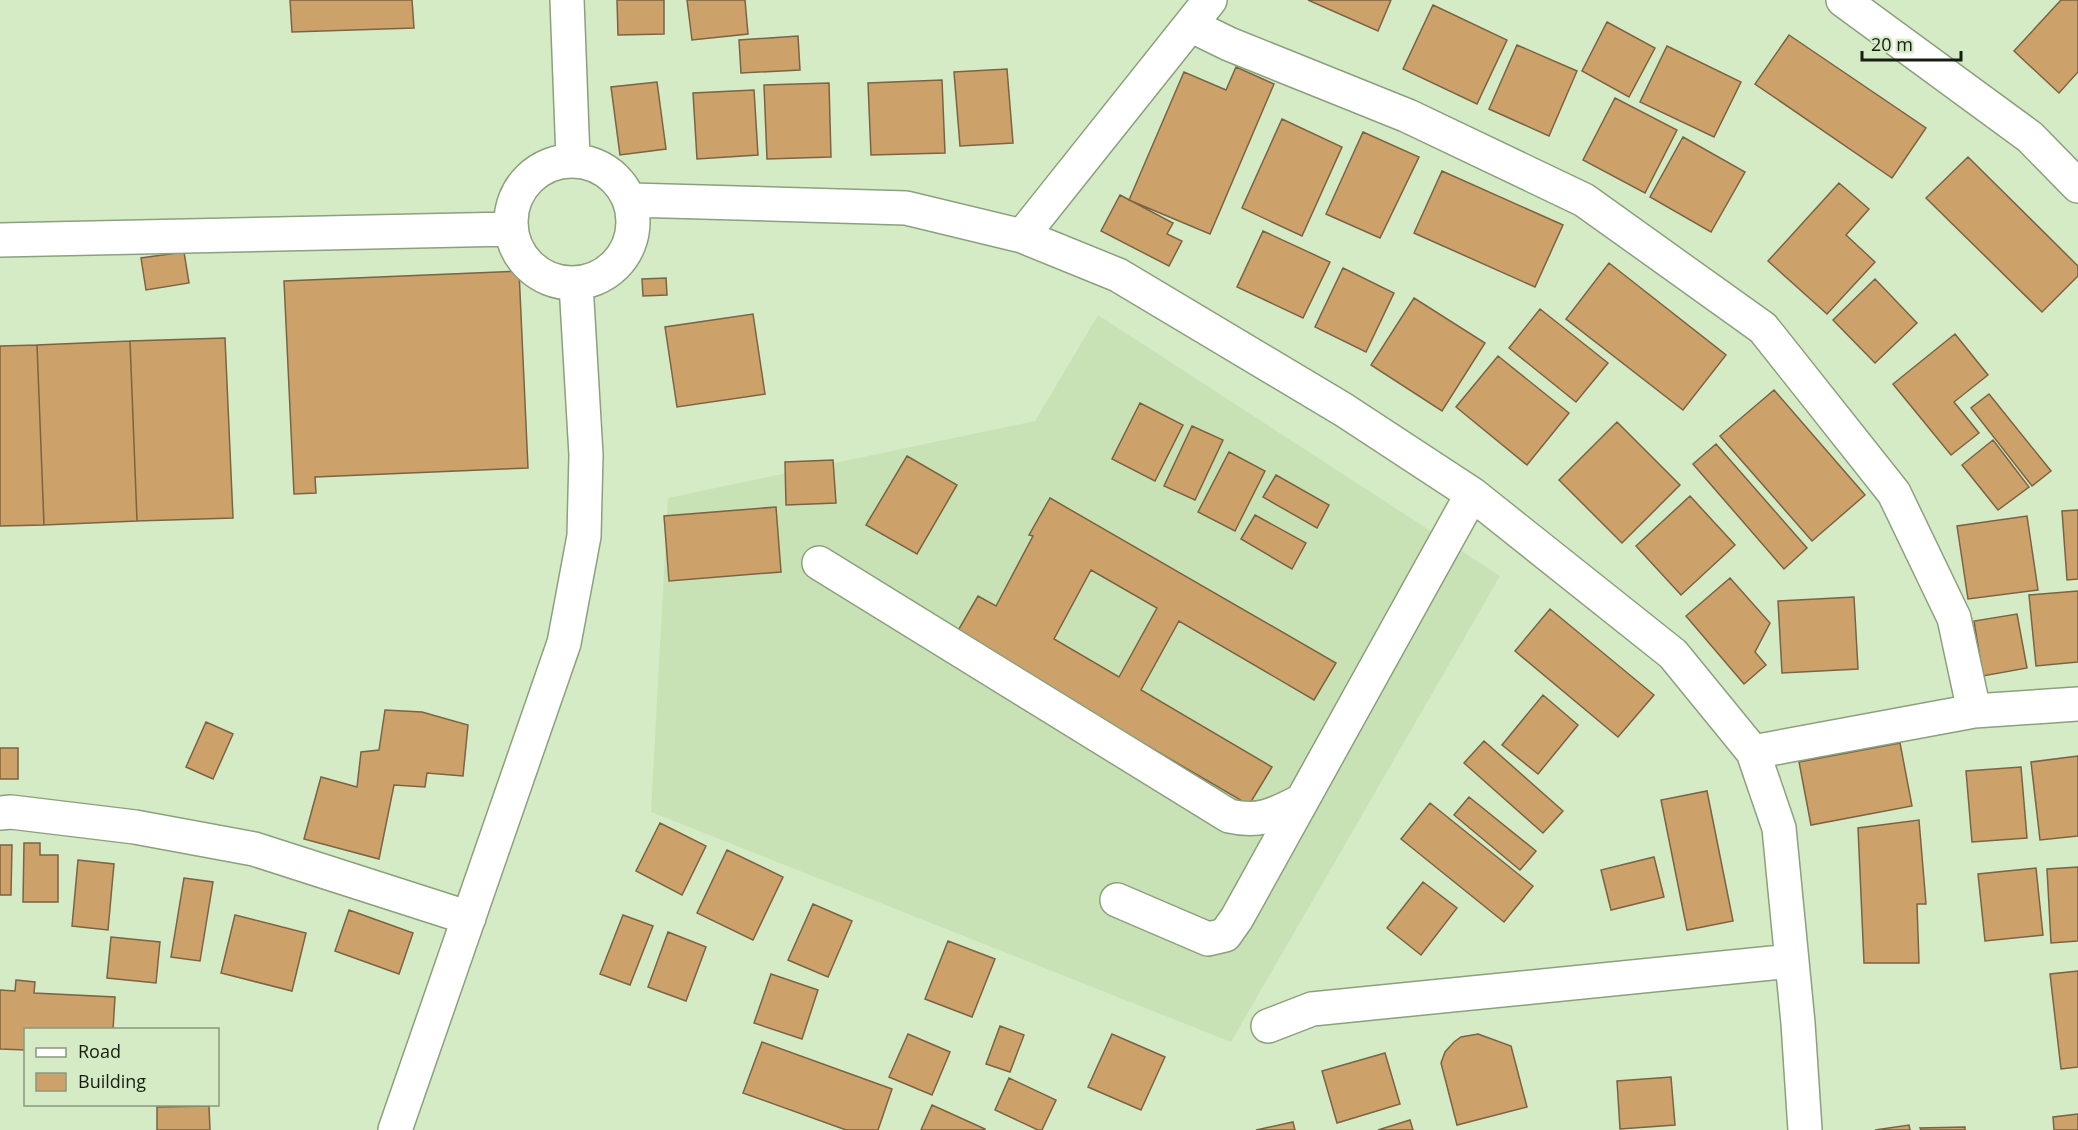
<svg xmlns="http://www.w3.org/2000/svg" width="2078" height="1130" viewBox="0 0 2078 1130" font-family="'Open Sans',sans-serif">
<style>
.built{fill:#c8e2b6}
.building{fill:#cda26a;stroke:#7b6343;stroke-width:1.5;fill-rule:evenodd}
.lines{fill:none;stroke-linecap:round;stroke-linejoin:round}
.minor-casing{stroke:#8ba07d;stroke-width:36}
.minor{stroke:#fff;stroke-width:33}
</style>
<rect width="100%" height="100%" fill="#d5ebc6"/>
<path class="built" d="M1098 315 1500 576 1231 1042 651 812 668 498 1035 421Z"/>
<path class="building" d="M290 0H412L414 28 292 32Z
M617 0H664V34L618 35Z
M687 0H745L748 34 692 40Z
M1308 0H1391L1378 31Z
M2061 0H2078V72L2059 93 2014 51Z
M1433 5 1507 40 1477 104 1403 69Z
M1607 22 1655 48 1629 97 1582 71Z
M1789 35 1926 128 1892 178 1755 84Z
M798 36 800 70 741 73 739 40Z
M1517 45 1577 71 1549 136 1489 109Z
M1667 46 1741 82 1714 137 1640 102Z
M1236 67 1274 84 1210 234 1129 200 1184 72 1226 90Z
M1007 69 1013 143 960 146 954 72Z
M942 80 945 153 871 155 868 83Z
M657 82 666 149 620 155 611 87Z
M829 83 831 157 767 159 764 85Z
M754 90 758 155 697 159 693 93Z
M1615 98 1677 130 1645 193 1583 160Z
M1282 119 1342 147 1302 236 1242 208Z
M1363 132 1419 157 1380 238 1326 214Z
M1683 137 1745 172 1711 232 1650 197Z
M1968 157 2078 266V276L2042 312 1926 198Z
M1442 171 1563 225 1535 287 1414 233Z
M1839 183 1869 209 1846 235 1875 262 1827 314 1768 261Z
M1120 195 1173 223 1167 234 1182 241 1169 266 1101 231Z
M1263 231 1330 262 1303 318 1237 287Z
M184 252 189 283 146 290 141 258Z
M1609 263 1726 355 1683 410 1566 319Z
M1343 268 1394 293 1366 352 1315 327Z
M519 271 528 468 315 477 316 493 294 494 284 281Z
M666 278 667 295 643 296 642 279Z
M1875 279 1917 323 1875 363 1833 320Z
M1414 298 1485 343 1442 411 1371 365Z
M1540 309 1608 363 1576 402 1509 348Z
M753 314 765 394 677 407 665 327Z
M1955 334 1988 375 1954 402 1979 433 1951 455 1893 384Z
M225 338 233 518 137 521 130 341Z
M130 341 137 521 44 525 37 345Z
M37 345 44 525 0 526V346Z
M1498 356 1569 413 1527 465 1456 407Z
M1774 390 1865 495 1812 541 1720 436Z
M1989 394 2051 471 2032 486 1971 408Z
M1140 403 1183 425 1155 481 1112 459Z
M1617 422 1680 485 1622 543 1559 480Z
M1192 426 1223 440 1195 500 1164 486Z
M1993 440 2029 487 1998 510 1962 465Z
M1716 444 1807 548 1784 569 1693 464Z
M1229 452 1265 471 1235 531 1198 512Z
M907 456 957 485 917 554 866 525Z
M833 460 836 503 786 505 785 462Z
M1276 475 1329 505 1317 528 1263 497Z
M1690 496 1735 545 1681 595 1636 546Z
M1050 498 1336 663 1314 700 1179 621 1141 690 1272 767 1249 805 956 634 978 596 996 606 1033 536 1029 535ZM1091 570 1157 608 1119 677 1054 639Z
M776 507 781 572 669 581 664 516Z
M2078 510V579L2067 580 2062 511Z
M1255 515 1306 543 1292 569 1241 539Z
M2027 516 2038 590 1968 599 1957 526Z
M1730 578 1770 623 1755 652 1766 665 1744 684 1686 616Z
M2078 591V662L2036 666 2029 595Z
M1854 597 1858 669 1782 673 1778 601Z
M1550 609 1654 695 1618 737 1515 651Z
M2017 614 2027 668 1983 676 1974 621Z
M1543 695 1578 725 1538 774 1502 745Z
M385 710 422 712 468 725 463 776 427 773 425 787 394 785 379 859 304 839 321 777 357 787 361 752 379 750Z
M206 722 233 734 213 779 186 767Z
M1484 741 1563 811 1543 833 1464 763Z
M1900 743 1912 806 1811 825 1799 762Z
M0 748H18V779H0Z
M2078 756V836L2040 840 2031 762Z
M2021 767 2027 838 1972 842 1966 771Z
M1707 791 1733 921 1687 930 1661 800Z
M1469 797 1536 851 1520 870 1454 815Z
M1430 803 1533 886 1504 922 1401 839Z
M1919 820 1926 904H1917L1919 963H1864L1858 828Z
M660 823 706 846 682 895 636 871Z
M24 843H40V855H58V902H23Z
M0 845H12L11 895H0Z
M727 850 783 877 753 940 697 913Z
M1654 857 1664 897 1611 910 1601 870Z
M78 860 114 864 108 930 72 926Z
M2078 867V941L2051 943 2047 869Z
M2036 868 2043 935 1985 941 1978 874Z
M184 878 213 882 200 961 171 957Z
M1423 882 1457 908 1421 955 1387 928Z
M813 904 852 921 828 977 788 960Z
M349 910 413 933 399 974 335 951Z
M235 915 306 933 292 991 221 973Z
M623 915 653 926 630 985 600 974Z
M668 932 706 947 686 1001 648 987Z
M111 937 160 942 156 983 107 978Z
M948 941 995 959 972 1017 925 999Z
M2078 971V1067L2061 1069 2050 974Z
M771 974 818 990 802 1039 754 1023Z
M16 980 35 982 34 993 115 997 113 1030H26V1050L0 1049V990L15 991Z
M1000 1026 1024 1035 1010 1072 986 1064Z
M908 1034 950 1052 932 1095 889 1077Z
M1112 1034 1165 1057 1141 1110 1088 1087Z
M1478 1034 1511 1046 1527 1107 1457 1125 1441 1063 1445 1052 1454 1042 1461 1037Z
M762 1042 892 1089 878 1130H846L743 1093Z
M1385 1053 1400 1104 1337 1123 1322 1071Z
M1671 1077 1675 1125 1620 1129 1617 1081Z
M1009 1078 1056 1100 1042 1130H1038L995 1110Z
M932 1105 985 1129V1130H921Z
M209 1106 210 1130H157V1107Z
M2078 1114V1130H2054L2053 1117Z
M1410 1120 1413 1130H1378Z
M1293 1122 1295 1130H1256Z
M1909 1125 1910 1130H1875Z
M1965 1127V1130H1921L1920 1128Z"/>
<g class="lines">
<g class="minor-casing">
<path id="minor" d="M567 0 573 159
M1843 0 2030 137 2078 186
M1192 26 1229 44 1408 116 1584 200 1763 328 1894 493 1954 618 1974 711
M511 222a61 61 0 1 1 122 0a61 61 0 1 1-122 0Z
M632 200 906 208 1022 236 1118 275 1344 410 1472 494 1673 654 1753 752 1779 828 1798 1023 1805 1130
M1022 236 1210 0
M0 240 510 229
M819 563 1229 816C1259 823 1274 815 1301 801
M1753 752 1974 711 2078 704
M0 813 11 812 135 827 254 849 469 918
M1117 900 1208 939 1225 935 1237 918 1472 494
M1268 1026 1312 1009 1792 961
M395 1130 564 643 584 536 586 455 576 284"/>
</g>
<use href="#minor" class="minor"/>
</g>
<rect x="24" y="1028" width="195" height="78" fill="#d5ebc6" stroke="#89997d" stroke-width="1.5"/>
<rect x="36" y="1048" width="30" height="9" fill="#ffffff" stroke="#89997d" stroke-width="1.5"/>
<text x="78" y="1058" font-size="18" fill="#161e10">Road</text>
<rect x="36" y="1073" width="30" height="18" fill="#cda26a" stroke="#89997d" stroke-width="1.5"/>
<text x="78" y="1088" font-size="18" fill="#161e10">Building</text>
<path d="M1862 51v9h99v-9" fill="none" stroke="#161e10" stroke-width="3"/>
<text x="1871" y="51" font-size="18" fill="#161e10" stroke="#d5ebc6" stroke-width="4.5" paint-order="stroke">20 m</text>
</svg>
